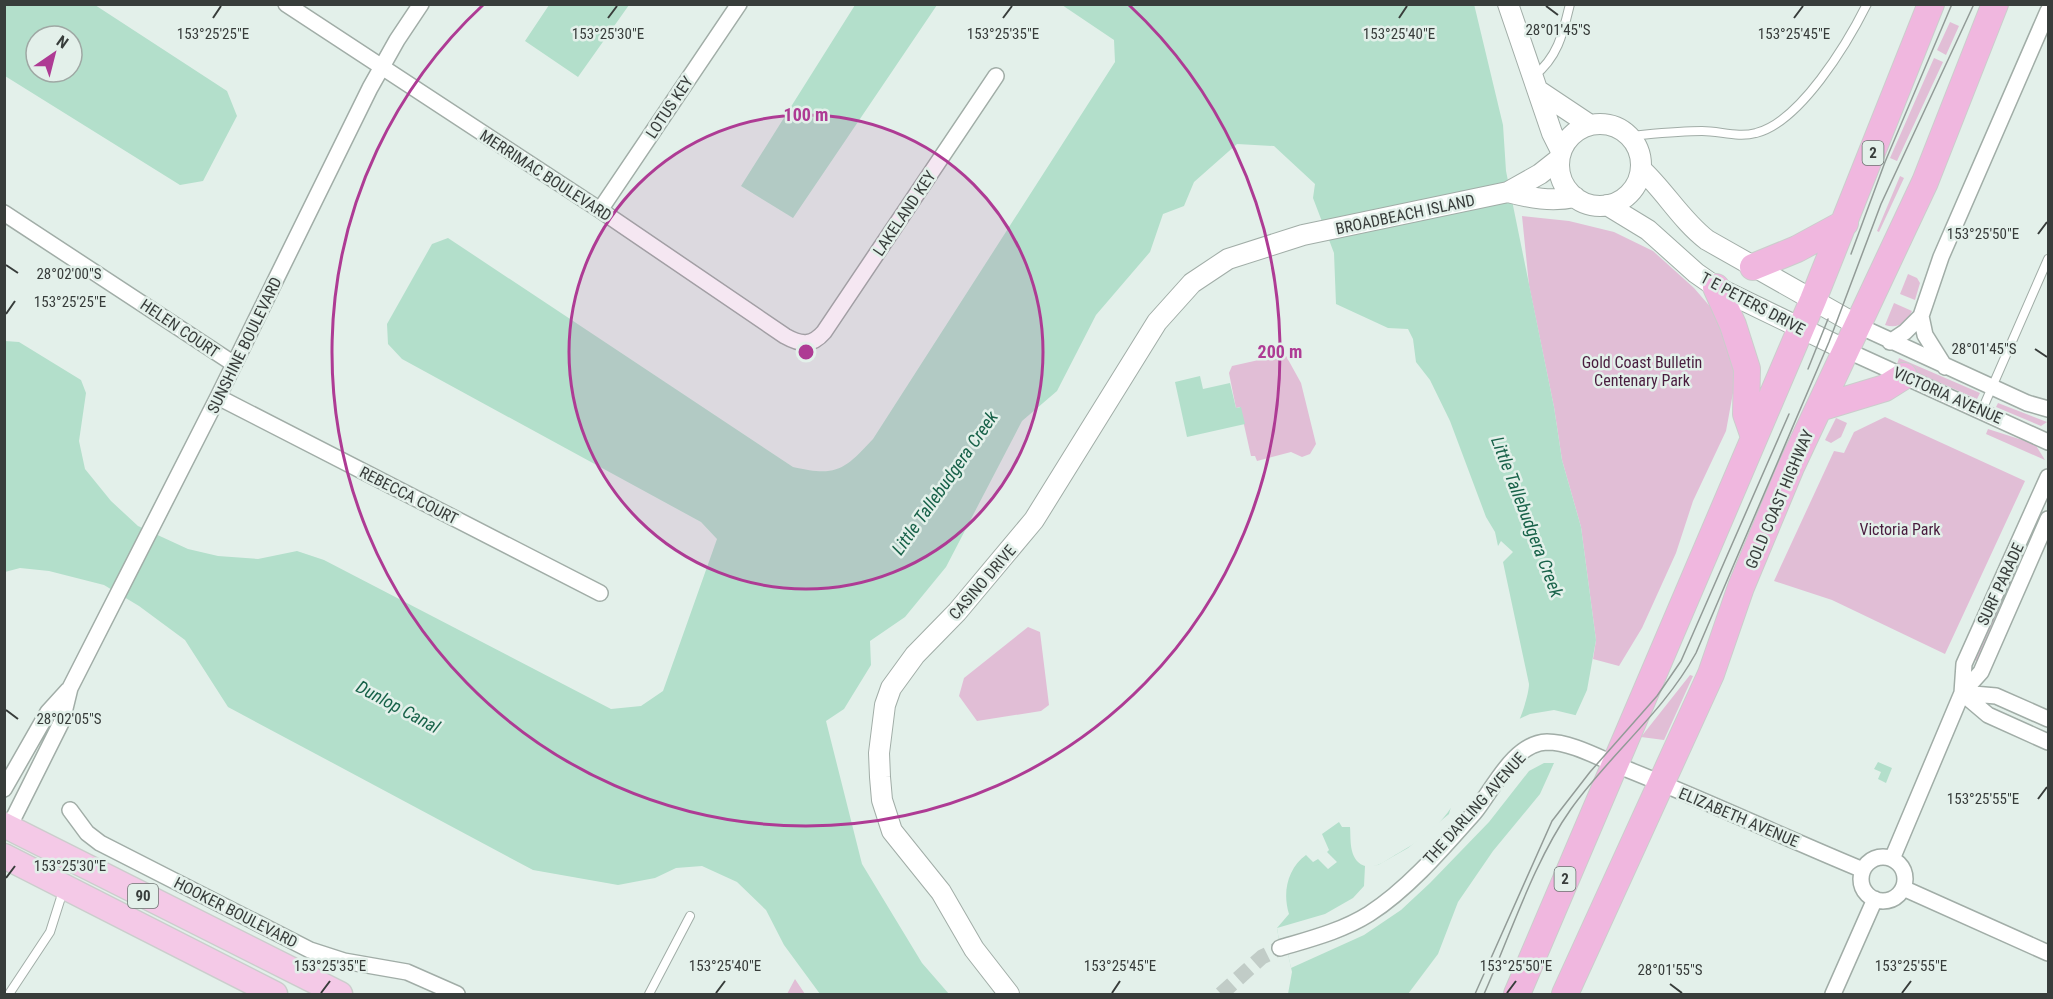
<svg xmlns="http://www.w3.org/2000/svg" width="2053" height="999" viewBox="0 0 2053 999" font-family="'Roboto Condensed',sans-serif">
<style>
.green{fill:#e1bed6}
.water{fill:#b3dfcb;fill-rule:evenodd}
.pier{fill:#e3f0ea}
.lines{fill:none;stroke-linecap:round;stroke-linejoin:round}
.minor-tunnel{stroke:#c1ccc7;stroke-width:15;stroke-dasharray:15 8;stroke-linecap:butt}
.service-casing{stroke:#a1ada7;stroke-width:10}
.minor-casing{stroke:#a1ada7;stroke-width:18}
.tertiary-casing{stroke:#a1ada7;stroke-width:22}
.primary-casing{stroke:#cbcdcc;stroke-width:27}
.trunk-casing{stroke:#cbcdcc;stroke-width:28}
.service{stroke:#fff;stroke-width:8}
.minor{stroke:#fff;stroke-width:15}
.tertiary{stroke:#fff;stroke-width:20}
.primary{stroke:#f4c9e7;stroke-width:24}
.trunk{stroke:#f0b7df;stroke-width:26}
.tram{stroke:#929b97;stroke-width:1.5}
.ticks{fill:none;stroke:#383d3b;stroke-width:2}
.ring{fill:none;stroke:#ae3b94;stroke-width:3}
.labels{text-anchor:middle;stroke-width:5;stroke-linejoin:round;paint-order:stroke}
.shield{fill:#e3f0ea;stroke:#6b7370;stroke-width:1.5}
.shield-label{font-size:15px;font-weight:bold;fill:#383d3b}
.street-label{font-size:16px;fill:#383d3b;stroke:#e3f0ea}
.park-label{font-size:16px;fill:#491c3e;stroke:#e3f0ea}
.water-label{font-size:18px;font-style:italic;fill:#186249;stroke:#e3f0ea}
.ticks-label{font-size:15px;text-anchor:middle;fill:#383d3b;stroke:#e3f0ea;stroke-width:5;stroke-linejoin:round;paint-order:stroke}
.centre{fill:#ae3b94;stroke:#e3f0ea;stroke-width:3}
.ring-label{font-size:18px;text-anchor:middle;font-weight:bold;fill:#ae3b94;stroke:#e3f0ea;stroke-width:5;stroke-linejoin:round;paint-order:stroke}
</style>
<rect width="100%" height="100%" fill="#e3f0ea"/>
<path class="green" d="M1950 22 1959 26 1946 55 1937 50Z
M1934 58 1943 62 1897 161 1890 158Z
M1900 176 1904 178 1879 232 1877 231Z
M1522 216 1569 221 1614 232 1653 251 1694 288 1726 325 1739 360 1726 431 1693 501 1676 553 1642 628 1619 666 1593 659 1596 640 1581 527 1562 460 1554 407 1529 285Z
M1908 274 1917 278 1920 283 1915 300 1900 294Z
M1894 303 1912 311C1906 323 1898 329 1885 325Z
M1285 354 1301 383 1316 444 1310 454 1302 457 1291 452 1257 461 1255 456H1251L1240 407 1236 408 1229 373 1232 366Z
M1899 358 1980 393 1977 399 1897 364Z
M1998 403 2047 422 2041 426 1996 407Z
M1885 417 2025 481 1945 654 1832 600 1774 581 1834 451 1844 453 1854 432Z
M1836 418 1847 423 1841 437 1831 443 1825 440Z
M1988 429 2035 444 2045 460 1986 434Z
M2029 535 2034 538 1980 662 1972 659Z
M1028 627 1040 632 1049 705 1041 711 977 721 959 696 964 678Z
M1690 675 1693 676 1664 740 1641 737Z
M795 979 805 994H787Z"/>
<path class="water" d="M1474 4 1503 125 1506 171 1554 407 1562 460 1581 527 1596 640 1587 690 1540 794 1493 851 1458 902 1438 954 1408 994H1288L1292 972 1288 954 1281 953 1277 928 1289 914C1282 892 1288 868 1306 855L1313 862 1318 859 1328 869 1337 862 1327 852 1329 850 1322 834 1339 822 1342 827H1350C1351 838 1349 853 1358 862 1370 873 1384 862 1395 855 1420 841 1437 829 1453 805 1459 797 1470 792 1477 783 1490 766 1504 746 1516 727 1521 718 1529 694 1529 684L1503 562 1513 552 1501 541 1498 546 1495 532 1486 517 1450 421 1430 380 1416 362 1413 339 1408 329 1388 328 1336 304 1334 253 1313 198 1315 184 1274 146 1237 144 1194 182 1184 206 1163 214 1150 252 1096 315 1057 391 1022 421 946 567 905 617 870 641 871 665 844 709 826 721 862 864 922 963 949 994H820L784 945 766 910 737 882 702 866 676 868 655 878 618 885 533 870 228 707 185 640 139 606 104 585 49 571 20 568 5 572V341L19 342 81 380 86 393 79 441 85 469 111 501 138 526 188 549 218 556 258 559 297 551 324 560 611 709 641 706 663 691 717 539 701 522 402 359 388 344 387 324 432 244 448 238 793 467C837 477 844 470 873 439L1115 62 1114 40 1062 5Z
M4 5H95L227 91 237 116 203 181 180 185 5 76ZM36 36H72V72H36Z
M549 5V4L629 5 578 77 525 41Z
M855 5H937L793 218 741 186Z
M1200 376 1203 389 1230 383 1236 408 1241 407 1245 424 1187 437 1175 382Z
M1878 762 1892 768 1886 783 1878 779 1881 772 1874 769Z"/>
<path class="pier" d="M1554 710 1579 716 1559 763H1544L1529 771 1489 822 1430 883 1401 910 1364 935 1291 968 1288 954 1281 953 1277 928 1325 914 1353 898 1364 886 1365 866 1378 865 1408 848 1449 814 1452 803 1485 769 1515 721 1530 714Z"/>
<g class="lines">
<path class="minor-tunnel" d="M1221 994 1262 957 1280 948"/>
<g class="service-casing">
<path id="service" d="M1534 76C1558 57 1563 33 1570 4
M1629 136C1652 134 1678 131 1702 131 1720 131 1738 138 1756 133 1800 122 1847 44 1867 4
M1982 410 2048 259
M9 994 50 932 63 891
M649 994 690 916"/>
</g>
<g class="minor-casing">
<path id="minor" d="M286 4 600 210 785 336C801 345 812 346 824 332L996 76
M600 210 739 4
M4 213 234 364
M1921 316 1925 335 1945 367
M1859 326 2027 403 2048 409
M1890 342 1905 332 1921 316 1941 257 2048 11
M1846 350 2048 442
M218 397 600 593
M1962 693 1964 664 2048 477
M1962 693 1988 715 2048 742
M1962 693 1996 696 2048 719
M4 789 48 712 68 690
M70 810 87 833 100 843 310 950 344 961 407 972 457 994
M9 827 62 721 70 688 218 397 370 88 397 40 421 4
M1861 879a22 22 0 1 1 44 0a22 22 0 1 1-44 0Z
M1892 859 1962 693 1981 672 2048 519
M1903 888 2048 953
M1280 948C1310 939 1342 931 1369 914 1408 889 1443 848 1474 813 1493 790 1513 743 1547 742 1572 742 1601 759 1624 768 1705 800 1783 837 1863 870
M1833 994 1875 899"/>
</g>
<g class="tertiary-casing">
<path id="tertiary" d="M1508 4 1552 133 1561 151
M1539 91 1590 125
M1559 165a41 41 0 1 1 82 0a41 41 0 1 1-82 0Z
M1641 169C1665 191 1681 220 1707 240L1859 326
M1508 192C1530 198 1552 202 1575 197
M1607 205 1648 230 1696 273 1716 287 1846 350
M1009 994 974 949 941 892 892 831 882 800 880 777 879 753 885 705 891 688 915 655 957 612 1034 520 1157 322 1192 283 1228 259 1303 235 1508 192 1540 174 1559 159"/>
</g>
<g class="primary-casing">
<path id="primary" d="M4 825 340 994
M4 856 275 994"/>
</g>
<g class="trunk-casing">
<path id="trunk" d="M1753 267 1797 249 1845 223
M1716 287 1733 325 1747 369 1746 414 1754 437
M1819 408 1885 388 1904 376
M1517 994 1813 300 1931 4
M1565 994 1711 674 1741 587 1791 467 1925 182 1995 4"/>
</g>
<use href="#service" class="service"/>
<use href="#minor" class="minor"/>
<use href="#tertiary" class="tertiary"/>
<use href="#primary" class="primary"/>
<use href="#trunk" class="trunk"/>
<path class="tram" d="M1851 254 1885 162 1952 4
M1808 369 1828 319
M1475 994 1552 821 1590 772 1657 696 1681 661 1789 414
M1484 994C1510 936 1534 861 1571 809 1610 754 1663 713 1696 653L1829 342 1881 204 1974 4"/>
</g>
<path class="ticks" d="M1546 6 1558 15M213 18 221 6M608 18 617 6M1003 18 1012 6M1399 18 1407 6M1794 18 1803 6M2038 234 2047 222M6 265 18 273M6 314 15 301M2035 349 2047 357M6 710 18 719M2038 799 2047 787M6 878 15 866M1670 984 1682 993M321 993 330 981M716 993 725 981M1112 993 1120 981M1507 993 1516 981M1902 993 1911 981"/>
<circle cx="806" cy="352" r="237" fill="#ae3b94" fill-opacity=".12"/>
<g class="ring">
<circle cx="806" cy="352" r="237"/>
<path d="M1129 5A474 474 0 1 1 483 5"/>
</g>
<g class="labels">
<g class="shield">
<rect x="1862.5" y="141" width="21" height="24" rx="4.5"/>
<rect x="1554.5" y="867" width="21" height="24" rx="4.5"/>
<rect x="128" y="884" width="30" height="24" rx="4.5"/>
</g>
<g class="shield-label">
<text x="1873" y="158">2</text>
<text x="1565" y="884">2</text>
<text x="143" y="901">90</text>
</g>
<g class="street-label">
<text transform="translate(669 107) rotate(-56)" y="6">LOTUS KEY</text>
<text transform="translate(546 175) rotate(33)" y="6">MERRIMAC BOULEVARD</text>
<text transform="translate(904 213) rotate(-56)" y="6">LAKELAND KEY</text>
<text transform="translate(1405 214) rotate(-12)" y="6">BROADBEACH ISLAND</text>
<text transform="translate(1753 303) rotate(28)" y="6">T E PETERS DRIVE</text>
<text transform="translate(180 328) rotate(34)" y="6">HELEN COURT</text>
<text transform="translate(244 345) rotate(-64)" y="6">SUNSHINE BOULEVARD</text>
<text transform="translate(1948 395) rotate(24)" y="6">VICTORIA AVENUE</text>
<text transform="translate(409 495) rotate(27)" y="6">REBECCA COURT</text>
<text transform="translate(1779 499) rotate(-67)" y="6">GOLD COAST HIGHWAY</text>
<text transform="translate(982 582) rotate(-49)" y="6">CASINO DRIVE</text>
<text transform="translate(2000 584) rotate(-65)" y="6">SURF PARADE</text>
<text transform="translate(1474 808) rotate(-48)" y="6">THE DARLING AVENUE</text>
<text transform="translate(1739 817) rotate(23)" y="6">ELIZABETH AVENUE</text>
<text transform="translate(236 912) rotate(27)" y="6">HOOKER BOULEVARD</text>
</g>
<g class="park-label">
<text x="1642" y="368">Gold Coast Bulletin<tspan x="1642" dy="18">Centenary Park</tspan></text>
<text x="1900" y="535">Victoria Park</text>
</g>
<g class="water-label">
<text transform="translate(945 483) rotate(-55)" y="6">Little Tallebudgera Creek</text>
<text transform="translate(1527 517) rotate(69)" y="6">Little Tallebudgera Creek</text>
<text transform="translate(398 707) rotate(28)" y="6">Dunlop Canal</text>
</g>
</g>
<g class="ticks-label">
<text x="1558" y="35">28°01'45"S</text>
<text x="213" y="39">153°25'25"E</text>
<text x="608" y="39">153°25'30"E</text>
<text x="1003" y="39">153°25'35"E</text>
<text x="1399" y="39">153°25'40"E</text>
<text x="1794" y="39">153°25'45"E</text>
<text x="1983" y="239">153°25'50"E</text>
<text x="69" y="279">28°02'00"S</text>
<text x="70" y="307">153°25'25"E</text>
<text x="1984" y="354">28°01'45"S</text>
<text x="69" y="724">28°02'05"S</text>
<text x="1983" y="804">153°25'55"E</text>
<text x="70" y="871">153°25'30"E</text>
<text x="330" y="971">153°25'35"E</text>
<text x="725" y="971">153°25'40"E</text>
<text x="1120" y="971">153°25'45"E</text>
<text x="1516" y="971">153°25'50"E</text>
<text x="1911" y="971">153°25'55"E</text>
<text x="1670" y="975">28°01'55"S</text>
</g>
<circle cx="806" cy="352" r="9" class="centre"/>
<g class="ring-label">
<text x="806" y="121">100 m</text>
<text x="1280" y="358">200 m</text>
</g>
<rect width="2053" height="999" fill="none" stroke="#383d3b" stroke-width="12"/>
<g transform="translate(54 54) rotate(35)"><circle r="28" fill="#e3f0ea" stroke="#9fa8a4" stroke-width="1.5"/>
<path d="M0-4.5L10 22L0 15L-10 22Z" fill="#ae3b94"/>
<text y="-9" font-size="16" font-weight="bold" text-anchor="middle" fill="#383d3b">N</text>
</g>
</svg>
